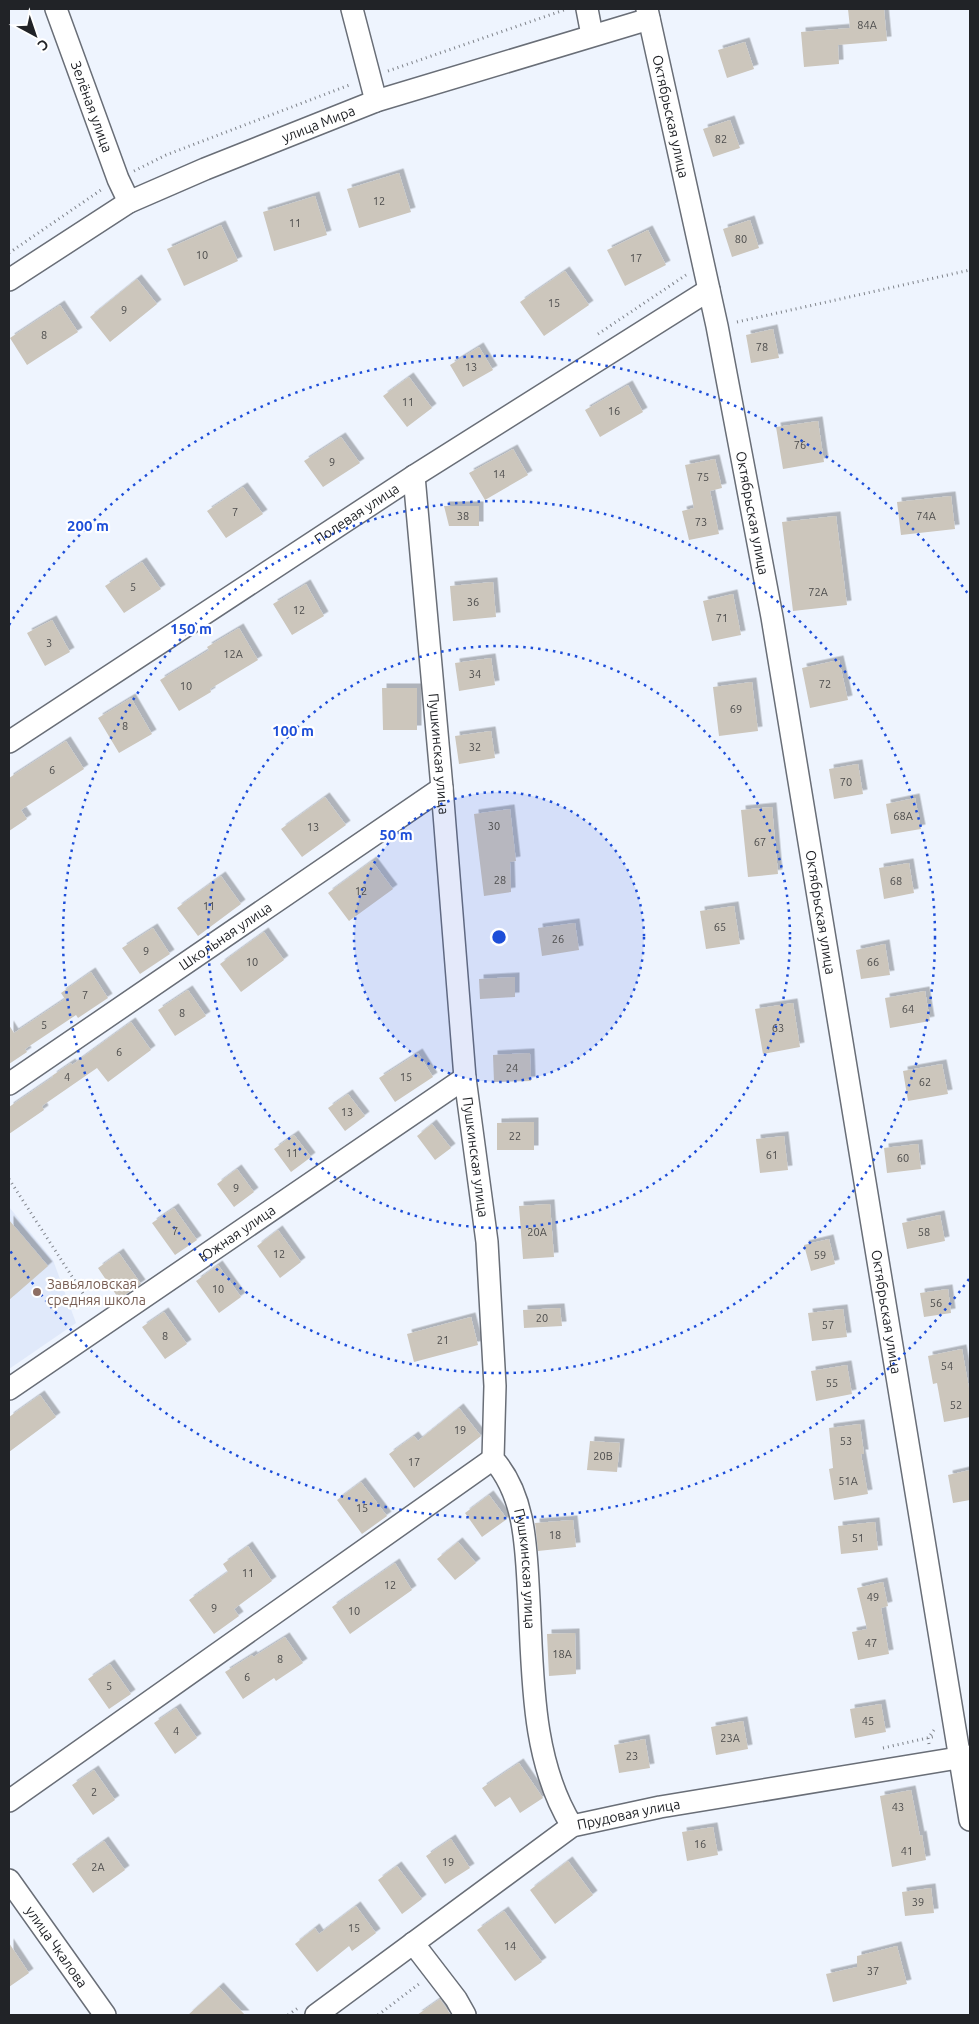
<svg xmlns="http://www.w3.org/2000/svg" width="979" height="2024" viewBox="0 0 979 2024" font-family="Ubuntu,sans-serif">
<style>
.built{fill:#e0e9fa}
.building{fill:#ccc6bc;filter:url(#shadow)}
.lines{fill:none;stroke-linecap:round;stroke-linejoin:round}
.minor-casing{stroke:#696e77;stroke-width:24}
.path{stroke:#7f838a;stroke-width:3;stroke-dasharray:1 4;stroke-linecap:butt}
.minor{stroke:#fff;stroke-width:21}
.ring{fill:none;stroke:#1d4ed8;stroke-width:2.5;stroke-dasharray:2.5 5}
.education-dot{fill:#8d6e63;stroke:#fff;stroke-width:2}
.labels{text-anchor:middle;stroke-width:4.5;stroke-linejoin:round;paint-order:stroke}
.number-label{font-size:11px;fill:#4c4c4c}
.street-label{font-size:14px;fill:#212327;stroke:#fff}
.education-label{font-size:14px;fill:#785e54;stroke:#fff;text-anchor:start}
.centre{fill:#1d4ed8;stroke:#fff;stroke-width:2.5}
.ring-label{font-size:15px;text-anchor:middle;font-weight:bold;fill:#1d4ed8;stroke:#fff;stroke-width:4.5;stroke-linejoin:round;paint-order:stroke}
</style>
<defs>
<filter id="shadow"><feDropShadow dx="4.5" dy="-4.5" stdDeviation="0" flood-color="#0004"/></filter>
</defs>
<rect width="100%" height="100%" fill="#eef4fe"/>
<path class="built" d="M9 1207 53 1260 76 1323 9 1369Z"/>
<path class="building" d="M848 9H884L887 41 838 45 839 64 804 67 801 32 850 28Z
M745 42 754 69 727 78 718 50Z
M730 120 740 148 713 157 703 129Z
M399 173 411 212 359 228 347 189Z
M315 196 327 235 274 251 263 212Z
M750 220 759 248 732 257 723 229Z
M221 225 238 261 184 286 167 249Z
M648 230 666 265 625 286 607 250Z
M565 271 589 305 544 336 520 302Z
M137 279 157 304 110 342 90 317Z
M60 305 78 332 27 365 10 338Z
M773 329 779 358 751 363 746 335Z
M479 347 493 370 463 387 450 365Z
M409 377 432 408 407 427 383 396Z
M628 385 643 412 600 437 585 410Z
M818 421 824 462 783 469 776 427Z
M341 437 360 463 323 487 304 461Z
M513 449 528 475 485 500 469 473Z
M715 459 722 488 710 491 719 534 689 540 682 511 694 508 685 465Z
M243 487 263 514 226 538 207 511Z
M951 496 955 529 901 535 897 502Z
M444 506H479V526H449Z
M836 516 847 605 793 611 782 522Z
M142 562 161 589 124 613 105 586Z
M493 582 496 617 453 621 450 586Z
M306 584 324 616 292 635 273 604Z
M733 594 741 635 712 641 703 601Z
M52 620 70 652 45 666 27 633Z
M239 628 258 660 210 689 211 692 179 711 160 680 209 650 207 647Z
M491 658 495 685 459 691 455 663Z
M839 660 848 700 810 708 802 668Z
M752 682 758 731 719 736 713 687Z
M382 688H417V730H383Z
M131 698 152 734 119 753 98 718Z
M491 731 495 758 459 764 455 736Z
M66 741 84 769 21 810 27 819 9 831V778Z
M858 764 863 794 834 799 829 769Z
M325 797 346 825 302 857 281 829Z
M915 798 921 829 891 834 886 804Z
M772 807 778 874 748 877 741 810Z
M510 809 516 861 510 862 511 892 484 896 474 814Z
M372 861 393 889 349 921 328 893Z
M909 863 914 893 884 899 879 868Z
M221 876 241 904 198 936 177 908Z
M734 906 740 944 706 949 700 911Z
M575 923 579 950 542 956 538 928Z
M153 928 170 954 140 974 122 948Z
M264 932 284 960 241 992 220 964Z
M885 944 890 975 861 979 856 950Z
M91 972 108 998 78 1018 76 1015 25 1049 27 1052 9 1064V1025L14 1033 65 999 61 993Z
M515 977V997L480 999 479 979Z
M188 990 206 1016 175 1036 158 1010Z
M925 991 930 1021 890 1028 885 998Z
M793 1003 800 1047 763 1054 755 1009Z
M131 1022 151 1050 108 1082 97 1068 42 1106 44 1110 9 1134V1107L53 1077 52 1076 71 1063 72 1065Z
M418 1053 433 1077 395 1102 379 1078Z
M530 1053 531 1081 494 1082 493 1055Z
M942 1064 948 1094 908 1101 903 1071Z
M348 1094 365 1116 345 1131 328 1108Z
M534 1122V1150H497V1123Z
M432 1124 451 1148 435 1160 417 1136Z
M294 1135 311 1157 291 1172 274 1149Z
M784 1136 788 1170 760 1173 756 1139Z
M918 1144 921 1169 887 1173 884 1148Z
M237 1169 254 1192 234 1207 217 1184Z
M550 1204 554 1257 523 1259 519 1206Z
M174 1208 197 1240 175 1255 152 1223Z
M940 1215 945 1241 907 1249 902 1223Z
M9 1220 48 1266 9 1300Z
M278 1230 301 1262 280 1278 257 1246Z
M829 1239 835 1264 811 1271 804 1245Z
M119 1253 141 1284 119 1299 98 1268Z
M218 1265 241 1297 219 1313 196 1281Z
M948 1289 951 1313 924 1317 920 1293Z
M560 1308 562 1326 524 1328 523 1310Z
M843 1309 847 1337 812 1341 808 1313Z
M164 1312 187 1344 165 1359 142 1327Z
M471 1317 478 1345 414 1362 407 1334Z
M962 1349 970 1394V1417L944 1422 937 1383 933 1384 928 1356Z
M847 1365 852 1394 816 1401 811 1371Z
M40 1395 56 1417 9 1452V1417Z
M459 1408 481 1436 414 1488 389 1454 414 1436 418 1441Z
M860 1424 864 1454H861L868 1494 834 1500 829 1469 833 1468 829 1428Z
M590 1441 620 1443 617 1472 587 1470Z
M970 1470V1500L953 1503 948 1475Z
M361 1482 387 1516 362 1534 337 1500Z
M489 1495 507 1519 482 1537 465 1513Z
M573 1520 576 1547 538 1551 535 1523Z
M875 1522 878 1550 841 1554 838 1526Z
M458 1542 476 1563 455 1580 437 1559Z
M248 1546 272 1581 234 1609 239 1616 214 1634 189 1600 228 1572 223 1564Z
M395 1563 412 1590 350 1634 332 1607Z
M883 1582 888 1606 881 1608 889 1654 858 1660 852 1632 867 1629 857 1588Z
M575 1633 576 1674 549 1676 547 1634Z
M285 1637 303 1663 276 1681 274 1678 243 1699 225 1672 252 1655 253 1657Z
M110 1664 131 1694 109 1709 88 1679Z
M881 1704 886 1732 855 1738 850 1709Z
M176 1708 197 1738 175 1754 154 1723Z
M743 1721 748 1749 716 1755 711 1727Z
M645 1739 650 1768 619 1773 614 1745Z
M519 1763 543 1798 520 1813 510 1797 495 1807 482 1788Z
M94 1770 115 1800 93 1815 72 1785Z
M911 1790 920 1836 922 1835 926 1860 892 1867 880 1796Z
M713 1827 718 1855 687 1861 682 1832Z
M451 1839 470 1868 445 1884 426 1856Z
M104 1841 125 1870 93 1893 72 1864Z
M568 1861 593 1895 555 1924 530 1890Z
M397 1866 422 1899 402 1914 378 1880Z
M931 1888 934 1913 905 1916 902 1892Z
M356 1906 376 1933 352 1951 349 1946 317 1972 295 1944 315 1928 319 1934Z
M504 1911 542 1962 515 1981 477 1930Z
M9 1943 29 1973 9 1987Z
M897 1946 907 1984 833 2002 826 1974 857 1967V1956Z
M219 1987 245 2015H188Z
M440 1999 451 2015H417Z"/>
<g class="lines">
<g class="minor-casing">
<g id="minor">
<path id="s1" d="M56 9 118 179 129 202"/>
<path d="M352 9 376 101"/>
<path d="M587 9 592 35"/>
<path id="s2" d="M647 9 717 326 772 617 970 1820"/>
<path id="s3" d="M9 280 129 202 205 169 376 101 649 19"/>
<path id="s4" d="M414 476 442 788 465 1078 487 1242 495 1386 493 1459C527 1497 526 1552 529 1600 533 1675 531 1760 572 1826"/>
<path id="s5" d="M9 742 414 476 709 290"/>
<path id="s6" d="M9 1084 442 788"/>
<path id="s7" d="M9 1389 465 1078"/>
<path d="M9 1801 493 1459"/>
<path id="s8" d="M9 1880 105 2015"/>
<path d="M413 1943 456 1999 465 2015"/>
<path id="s9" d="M316 2015 572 1826 660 1807 970 1756"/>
</g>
</g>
<path class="path" d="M388 71 567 9
M134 171 166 155 352 84
M9 253 101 190
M737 322 970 270
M598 334 686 275
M9 1179 93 1309
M929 1744 928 1738 934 1730
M883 1748 936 1736
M288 2015 298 2008
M378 2015 419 1984"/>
<use href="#minor" class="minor"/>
</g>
<circle cx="499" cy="937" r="145" fill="#1d4ed8" fill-opacity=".12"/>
<g class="ring">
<circle cx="499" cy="937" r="145"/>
<circle cx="499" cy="937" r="291"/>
<circle cx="499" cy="937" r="436"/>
<path d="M969 1279A581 581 0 0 1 9 1249M9 625A581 581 0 0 1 969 595"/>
</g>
<circle class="education-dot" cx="37" cy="1292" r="5"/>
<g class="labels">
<g class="number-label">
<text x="867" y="29">84А</text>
<text x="721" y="143">82</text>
<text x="379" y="205">12</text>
<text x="295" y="227">11</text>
<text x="741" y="243">80</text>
<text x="202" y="259">10</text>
<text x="636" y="262">17</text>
<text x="554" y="307">15</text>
<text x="124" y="314">9</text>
<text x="44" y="339">8</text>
<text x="762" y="351">78</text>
<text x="471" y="371">13</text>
<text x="408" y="406">11</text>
<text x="614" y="415">16</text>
<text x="800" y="449">76</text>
<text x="332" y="466">9</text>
<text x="499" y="478">14</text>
<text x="703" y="481">75</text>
<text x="235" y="516">7</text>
<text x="463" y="520">38</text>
<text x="926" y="520">74А</text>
<text x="701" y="526">73</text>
<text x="133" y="591">5</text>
<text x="818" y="596">72А</text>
<text x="473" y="606">36</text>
<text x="299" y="614">12</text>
<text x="722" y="622">71</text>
<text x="49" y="647">3</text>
<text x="233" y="658">12А</text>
<text x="475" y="678">34</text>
<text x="825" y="688">72</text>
<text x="186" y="690">10</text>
<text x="736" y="713">69</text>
<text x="125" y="730">8</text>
<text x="475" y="751">32</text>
<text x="52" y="774">6</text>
<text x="846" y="786">70</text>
<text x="903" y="820">68А</text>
<text x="494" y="830">30</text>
<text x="313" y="831">13</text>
<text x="760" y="846">67</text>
<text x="500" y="884">28</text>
<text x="896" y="885">68</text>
<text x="361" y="895">12</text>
<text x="209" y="910">11</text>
<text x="720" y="931">65</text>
<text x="558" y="943">26</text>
<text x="146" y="955">9</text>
<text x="252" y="966">10</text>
<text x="873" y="966">66</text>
<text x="85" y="999">7</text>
<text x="908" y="1013">64</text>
<text x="182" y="1017">8</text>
<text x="44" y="1029">5</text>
<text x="778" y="1032">63</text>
<text x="119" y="1056">6</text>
<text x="512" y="1072">24</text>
<text x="67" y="1081">4</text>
<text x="406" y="1081">15</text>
<text x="925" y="1086">62</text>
<text x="347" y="1116">13</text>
<text x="515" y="1140">22</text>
<text x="292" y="1157">11</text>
<text x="772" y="1159">61</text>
<text x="903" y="1162">60</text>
<text x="236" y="1192">9</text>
<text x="175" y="1235">7</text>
<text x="537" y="1236">20А</text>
<text x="924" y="1236">58</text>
<text x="279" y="1258">12</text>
<text x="820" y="1259">59</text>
<text x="218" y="1293">10</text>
<text x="936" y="1307">56</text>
<text x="542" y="1322">20</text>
<text x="828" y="1329">57</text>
<text x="165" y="1340">8</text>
<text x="443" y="1344">21</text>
<text x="947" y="1370">54</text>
<text x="832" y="1387">55</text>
<text x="956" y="1409">52</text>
<text x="460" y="1434">19</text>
<text x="846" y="1445">53</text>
<text x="603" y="1460">20В</text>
<text x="414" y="1466">17</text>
<text x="848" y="1485">51А</text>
<text x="362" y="1512">15</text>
<text x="555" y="1539">18</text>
<text x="858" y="1542">51</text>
<text x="248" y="1577">11</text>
<text x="390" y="1589">12</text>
<text x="873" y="1601">49</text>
<text x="214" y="1612">9</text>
<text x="354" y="1615">10</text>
<text x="871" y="1647">47</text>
<text x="562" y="1658">18А</text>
<text x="280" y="1663">8</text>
<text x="247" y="1681">6</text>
<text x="109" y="1690">5</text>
<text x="868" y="1725">45</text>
<text x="176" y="1735">4</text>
<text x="730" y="1742">23А</text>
<text x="632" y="1760">23</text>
<text x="94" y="1796">2</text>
<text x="898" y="1811">43</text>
<text x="700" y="1848">16</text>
<text x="907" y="1855">41</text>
<text x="448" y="1866">19</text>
<text x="98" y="1871">2А</text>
<text x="918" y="1906">39</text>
<text x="354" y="1932">15</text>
<text x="510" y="1950">14</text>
<text x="873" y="1975">37</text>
</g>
<g class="street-label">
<text dy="5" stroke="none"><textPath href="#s1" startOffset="104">Зелёная улица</textPath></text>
<text dy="5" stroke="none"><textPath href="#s2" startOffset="110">Октябрьская улица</textPath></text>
<text dy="5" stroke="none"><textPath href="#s3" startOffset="348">улица Мира</textPath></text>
<text dy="5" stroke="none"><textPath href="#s5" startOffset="416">Полевая улица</textPath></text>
<text dy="5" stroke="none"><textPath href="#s2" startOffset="515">Октябрьская улица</textPath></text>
<text dy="5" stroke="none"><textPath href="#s4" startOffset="279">Пушкинская улица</textPath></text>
<text dy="5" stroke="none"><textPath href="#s2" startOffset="920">Октябрьская улица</textPath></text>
<text dy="5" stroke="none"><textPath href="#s6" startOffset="262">Школьная улица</textPath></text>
<text dy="5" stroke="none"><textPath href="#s4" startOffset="684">Пушкинская улица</textPath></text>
<text dy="5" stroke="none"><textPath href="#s7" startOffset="276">Южная улица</textPath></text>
<text dy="5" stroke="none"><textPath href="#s2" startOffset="1325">Октябрьская улица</textPath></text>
<text dy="5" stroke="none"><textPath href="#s4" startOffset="1104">Пушкинская улица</textPath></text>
<text dy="5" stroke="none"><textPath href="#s9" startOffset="376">Прудовая улица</textPath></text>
<text dy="5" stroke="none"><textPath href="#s8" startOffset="82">улица Чкалова</textPath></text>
</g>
<g class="education-label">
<text x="47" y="1289">Завьяловская<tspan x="47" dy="16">средняя школа</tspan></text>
</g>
</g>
<circle cx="499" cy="937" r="8" class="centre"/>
<g class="ring-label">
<text x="88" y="531">200 m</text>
<text x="191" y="634">150 m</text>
<text x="293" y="736">100 m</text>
<text x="396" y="840">50 m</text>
</g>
<rect width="979" height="2024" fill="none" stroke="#212327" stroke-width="20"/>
<g transform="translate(35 35) rotate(140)" stroke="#ffffff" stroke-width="4" paint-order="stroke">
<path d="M0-4L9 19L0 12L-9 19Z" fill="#212327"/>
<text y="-8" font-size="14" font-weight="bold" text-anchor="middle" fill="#212327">С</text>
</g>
</svg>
